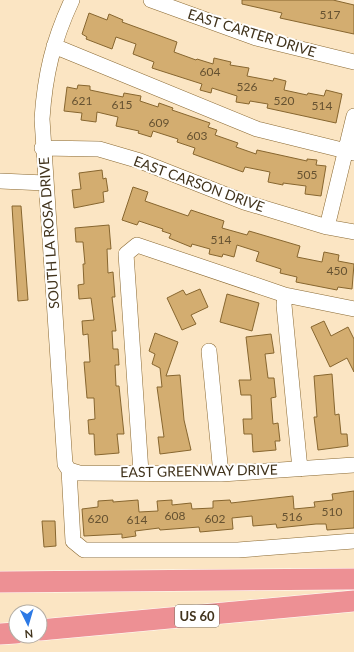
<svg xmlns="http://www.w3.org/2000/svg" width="354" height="652" viewBox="0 0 354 652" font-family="Lato,sans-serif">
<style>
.building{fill:#d3ad70;stroke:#87662f}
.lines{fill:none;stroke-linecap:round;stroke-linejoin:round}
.minor-casing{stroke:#8a6932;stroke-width:16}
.highway-casing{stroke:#fff;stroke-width:22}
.minor{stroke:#fff;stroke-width:15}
.highway{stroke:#ed9094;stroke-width:21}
.labels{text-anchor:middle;stroke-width:4;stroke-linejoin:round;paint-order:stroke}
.number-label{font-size:12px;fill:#665231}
.shield{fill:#fff;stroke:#7a7060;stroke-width:1}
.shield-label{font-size:13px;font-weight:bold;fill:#41331c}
.street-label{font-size:14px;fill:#41331c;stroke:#fff}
</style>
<rect width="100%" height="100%" fill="#fbe5c3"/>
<path class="building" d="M242 0H333L354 5V34L280 18 282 13 242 4Z
M89 13 107 20 109 14 123 20 122 22 177 42 174 52 196 60 197 59 213 64 214 58 231 62 230 65 249 68 247 76 273 81 274 78 286 81 284 90 307 95 308 93 324 96 326 90 342 94 336 123 267 108 268 104 250 101 249 104 236 102 237 96 212 88 211 93 200 90 202 84 152 68 154 62 133 54 136 44 116 37 112 49 86 39 87 37 82 34Z
M78 85 90 86V90L123 97 124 93 141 96 140 101 158 107 159 103 173 108 172 110 210 123 208 127 217 130 215 135 238 143 236 147 256 154 257 150 307 161V159L317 160 316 165 326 166 321 196 305 194 306 186 283 183V185L268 182 270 172 245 167 243 172 193 154 195 148 177 142 178 139 153 131 151 137 138 133 139 131 116 126 118 117 97 112 96 122 81 120 82 113 64 111 67 87 77 89Z
M102 170 103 179 106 178 108 191 103 192 104 202 74 208 72 190 81 189 79 173Z
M133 187 148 192 145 201 188 216 191 210 224 221 222 228 247 235 249 231 300 246 297 257 322 262 324 252 339 255 338 261 354 264 352 289 338 287 337 290 296 282 297 277 280 273 281 269 256 261 259 252 237 245 234 257 223 254 222 257 209 254 210 249 192 244 191 247 169 238 171 234 162 231 163 229 139 221 137 225 122 220Z
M12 206H21L28 300 18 301Z
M109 225 111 249H107L108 273 113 272 115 297H112L116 331H112L113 349H118L119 365H115L116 386H119L124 434H117L119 453 95 455 94 434H89L88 420 95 419 94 398H87L84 362H90L88 334 83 335 82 321 94 320 91 298 79 299 78 285 84 284 83 264H85L83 242H76L75 228Z
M200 289 208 307 191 315 196 324 182 330 167 298 183 290 186 295Z
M227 294 259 303 252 331 220 322Z
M324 321 331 336 348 327 354 339V372L347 358 330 367 311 327Z
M155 333 178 342 166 376 180 375 184 420 191 450 160 454 158 437H164L157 387H162L160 368 152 364 155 354 149 351Z
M271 334 274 353 265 354 268 378H274L276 397 271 398 273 424 278 423 280 441H275L276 450 253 452 252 434H244L243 419H252L251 395H241L239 380H251L246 337Z
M332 374 335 415 339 414 341 434H347L348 446 318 450 314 417H317L314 376Z
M354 491V528L327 530 326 524H316L277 528 276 524 253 526 252 516 232 518 233 529 200 532 199 527 160 530 159 528 135 531 136 536 122 538V534L84 536 82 509 98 507V501L113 500V502L138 500 139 512 158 511 157 501 172 500V505L191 503 192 509 213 508V501L230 500 231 503 293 496 294 509 315 507 314 502 333 500 332 494Z
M42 521H55L56 546 44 547Z"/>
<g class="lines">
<g class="minor-casing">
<path id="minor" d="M72 0C53 41 45 74 42 119L65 464 69 470 73 541 84 550H238L354 541
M151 0 256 38 354 62
M54 46 257 129 354 153
M42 148 99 149 140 161 244 202 327 227 354 232
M0 181 45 183
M327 227 354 116
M285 295 284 305 300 469
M209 351 221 474
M69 470 79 473 221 474 354 465
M141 472 126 254 137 245 285 295 354 309"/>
</g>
<g class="highway-casing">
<path id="highway" d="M0 582 354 579
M40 630 354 601
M0 634 16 633"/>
</g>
<use href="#minor" class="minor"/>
<use href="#highway" class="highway"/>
</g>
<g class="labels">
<g class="number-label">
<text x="330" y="19">517</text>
<text x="210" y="76">604</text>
<text x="247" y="91">526</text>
<text x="82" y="105">621</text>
<text x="284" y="105">520</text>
<text x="122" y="109">615</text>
<text x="322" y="110">514</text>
<text x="159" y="127">609</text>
<text x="197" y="140">603</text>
<text x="307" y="179">505</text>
<text x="221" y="244">514</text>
<text x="337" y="275">450</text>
<text x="332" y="516">510</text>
<text x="175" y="520">608</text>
<text x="292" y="521">516</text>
<text x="98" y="523">620</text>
<text x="215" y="523">602</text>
<text x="137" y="524">614</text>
</g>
<rect class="shield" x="175" y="605" width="44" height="22" rx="3"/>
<g class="shield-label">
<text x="197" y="621">US 60</text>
</g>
<g class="street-label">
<text transform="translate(252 33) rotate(17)" y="5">EAST CARTER DRIVE</text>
<text transform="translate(199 184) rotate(20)" y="5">EAST CARSON DRIVE</text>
<text transform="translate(49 233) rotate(-94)" y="5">SOUTH LA ROSA DRIVE</text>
<text transform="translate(199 471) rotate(-1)" y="5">EAST GREENWAY DRIVE</text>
</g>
</g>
<g transform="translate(28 624) rotate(175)"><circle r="19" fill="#ffffff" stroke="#b3ada4"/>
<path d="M0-3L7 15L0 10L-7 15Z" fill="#2c79e5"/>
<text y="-6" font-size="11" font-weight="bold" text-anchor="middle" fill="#41331c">N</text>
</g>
</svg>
